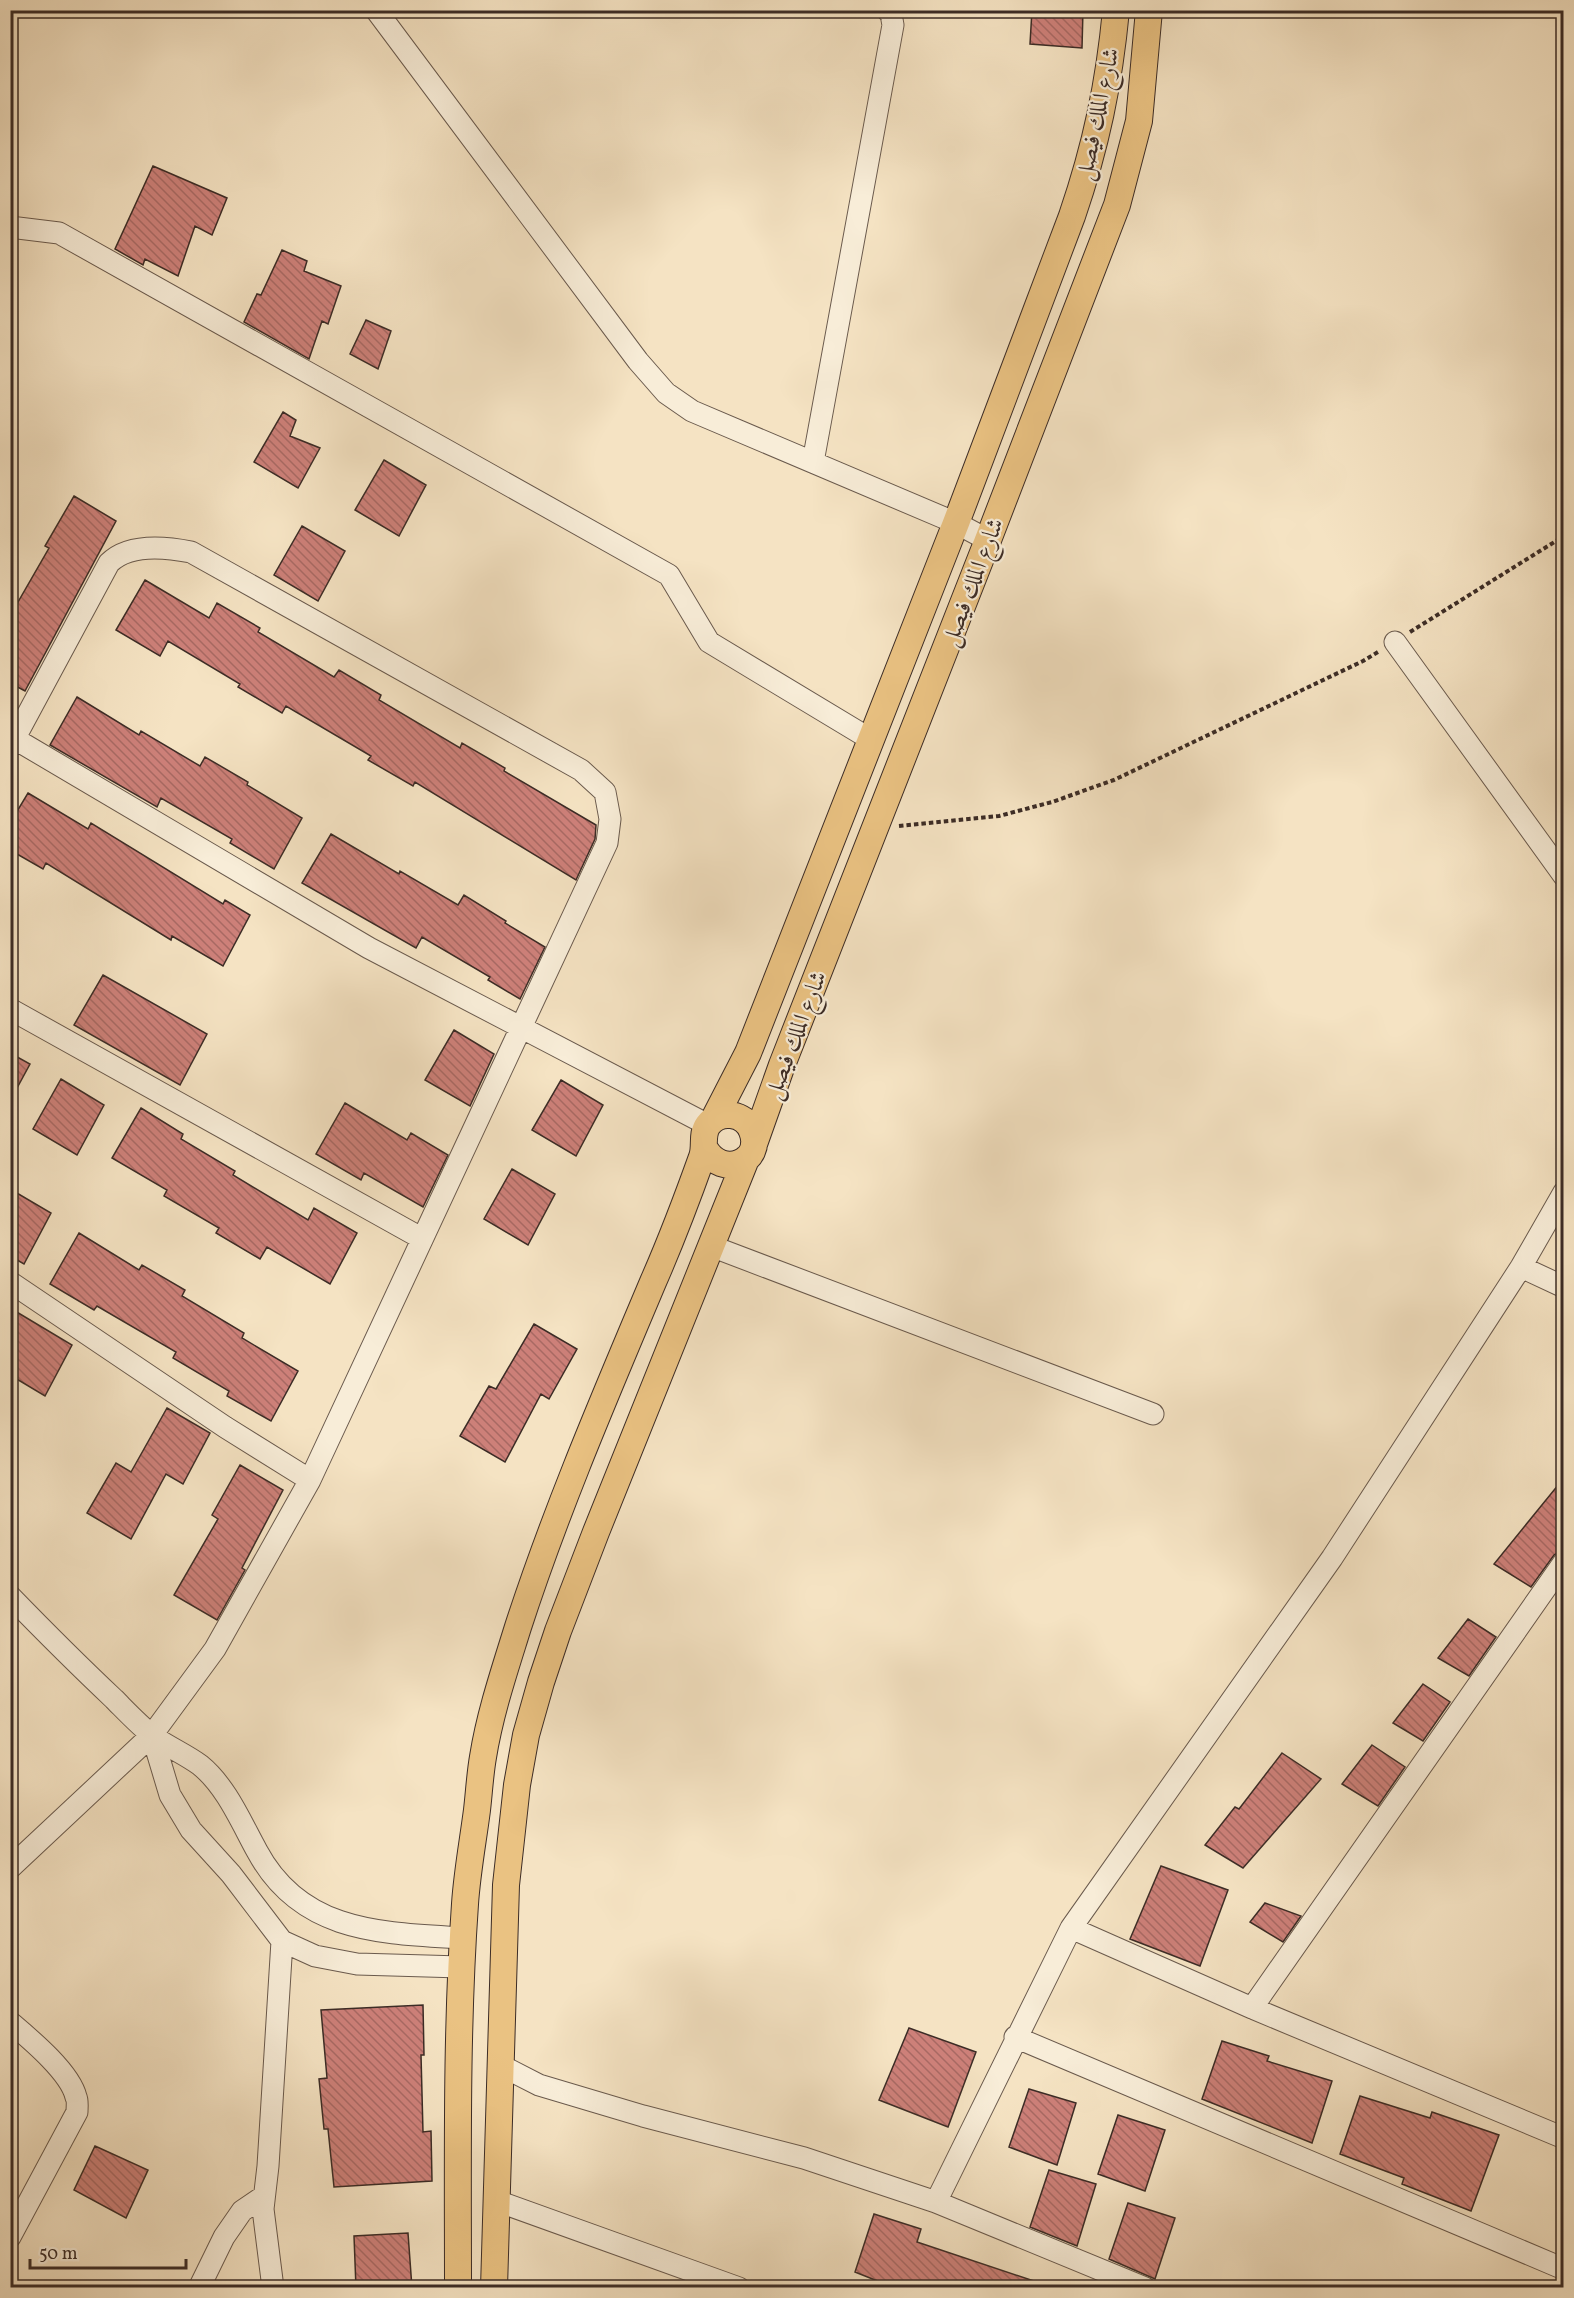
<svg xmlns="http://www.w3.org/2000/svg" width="1574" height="2298" viewBox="0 0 1574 2298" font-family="Vollkorn,Amiri,serif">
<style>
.building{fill:url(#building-back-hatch);stroke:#3c2c26;stroke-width:1.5}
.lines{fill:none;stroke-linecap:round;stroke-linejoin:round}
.minor-casing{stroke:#6a5a4d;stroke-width:23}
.major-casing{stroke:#3c2c26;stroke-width:28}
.path{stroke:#3c2c26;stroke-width:4;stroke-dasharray:4.5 3;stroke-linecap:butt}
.minor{stroke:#f8edd8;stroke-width:21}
.major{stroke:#eac282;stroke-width:26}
.labels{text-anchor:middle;stroke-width:4.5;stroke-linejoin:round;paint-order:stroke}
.street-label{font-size:24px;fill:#3c2c26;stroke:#f8edd8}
</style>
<defs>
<pattern id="building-back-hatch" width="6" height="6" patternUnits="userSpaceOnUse" patternTransform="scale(1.5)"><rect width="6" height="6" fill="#cd8079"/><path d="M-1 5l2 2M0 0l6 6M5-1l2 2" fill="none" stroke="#a86963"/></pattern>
</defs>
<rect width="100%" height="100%" fill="#f5e3c3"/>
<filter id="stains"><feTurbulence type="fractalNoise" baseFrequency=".00333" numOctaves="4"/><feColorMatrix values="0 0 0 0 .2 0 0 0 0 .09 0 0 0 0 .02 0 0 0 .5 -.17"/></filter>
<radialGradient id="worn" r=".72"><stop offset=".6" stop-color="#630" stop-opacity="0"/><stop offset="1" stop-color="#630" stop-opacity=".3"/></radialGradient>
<path class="building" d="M1032 10H1083L1082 48 1030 44Z
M153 166 227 198 212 235 195 226 178 276 145 259 143 265 115 249Z
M282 250 307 261 304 271 341 286 328 324 322 321 309 359 244 322 257 294 261 295Z
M366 320 391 331 378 369 350 354Z
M283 412 296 420 290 436 320 448 298 488 254 462Z
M384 460 426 485 399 536 355 510Z
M74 496 116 521 25 691 10 683V616L49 548 45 546Z
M302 526 345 551 318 601 274 575Z
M145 580 209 618 217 603 260 628 258 632 334 677 339 670 381 695 379 700 460 748 462 743 505 768 504 771 596 825 595 839 576 880 415 782 413 786 368 760 371 756 286 706 282 713 238 687 240 684 168 641 160 656 116 630Z
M77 697 139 735 141 731 200 766 205 757 248 782 247 785 302 818 274 869 230 843 232 839 161 798 157 807 50 745Z
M28 793 88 829 91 823 223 904 225 900 250 915 223 966 172 936 171 940 46 863 43 869 10 850V823Z
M331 834 399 874 400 871 458 905 464 895 506 921 505 923 545 947 520 999 488 980 490 977 422 937 416 948 302 883Z
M103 975 207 1034 180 1085 74 1025Z
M454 1030 494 1054 470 1106 425 1080Z
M10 1053 30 1064 10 1101Z
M61 1079 104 1105 77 1155 33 1129Z
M561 1080 603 1105 576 1156 532 1130Z
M345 1103 407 1140 411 1133 448 1155 423 1207 364 1173 361 1180 316 1154Z
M141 1108 183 1134 181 1139 235 1171 233 1175 308 1220 314 1208 357 1233 330 1284 267 1247 260 1259 216 1233 219 1228 164 1196 167 1190 112 1158Z
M512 1169 555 1194 528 1245 484 1219Z
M10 1189 51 1213 24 1264 10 1256Z
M79 1233 139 1270 142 1265 185 1290 182 1296 244 1333 242 1338 298 1371 271 1421 227 1396 229 1391 173 1358 176 1352 97 1306 94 1310 50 1284Z
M10 1308 72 1345 45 1396 10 1375Z
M534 1324 577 1349 549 1399 541 1394 505 1462 460 1436 489 1386 496 1389Z
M167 1408 210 1433 183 1484 166 1474 131 1539 87 1513 116 1463 131 1472Z
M240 1465 283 1490 242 1568 245 1570 217 1620 174 1595 218 1519 212 1515Z
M1563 1479V1550L1554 1555 1531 1587 1494 1564Z
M1468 1619 1496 1637 1469 1676 1438 1658Z
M1423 1684 1450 1702 1423 1741 1393 1723Z
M1372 1745 1405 1767 1378 1806 1342 1784Z
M1282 1753 1321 1779 1243 1868 1205 1845 1235 1807 1239 1809Z
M1161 1866 1228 1890 1200 1966 1130 1939Z
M1265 1903 1301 1916 1283 1942 1250 1922Z
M423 2005 424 2055H421L423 2132 431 2131 432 2181 334 2187 328 2129H324L319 2079 327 2078 321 2010Z
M909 2028 976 2052 948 2127 879 2100Z
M1222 2041 1269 2056 1267 2061 1332 2081 1312 2143 1202 2099Z
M1029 2089 1076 2103 1057 2165 1009 2147Z
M1360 2096 1430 2118 1432 2112 1499 2135 1471 2211 1402 2184 1404 2178 1340 2154Z
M1118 2115 1165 2130 1145 2191 1098 2174Z
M95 2146 148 2170 126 2218 74 2190Z
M1049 2170 1096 2184 1077 2246 1030 2227Z
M1128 2203 1175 2218 1155 2279 1109 2259Z
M874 2214 921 2229 917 2242 1043 2284 1042 2288H895L855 2272Z
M408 2233 412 2288H356L354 2236Z"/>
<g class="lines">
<g class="minor-casing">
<path id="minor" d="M376 10 638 361 666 393 692 411 956 523 988 540
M10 227 59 233 669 575 709 642 870 739
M813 462 893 25 891 14 887 10
M1395 642 1564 876
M15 739 369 948 708 1125
M10 747 109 563C129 543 166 547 191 552L581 770 605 792 610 819 607 843 310 1480 225 1427 10 1282
M10 1009 421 1238
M1564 1192 1521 1267 1332 1558 1071 1928 1252 2008 1564 2138
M711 1246 1153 1414
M1521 1267 1564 1287
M10 1596C44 1631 78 1665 114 1699 126 1711 139 1725 153 1736 168 1747 185 1754 200 1765 226 1786 241 1822 257 1851 301 1933 381 1933 463 1938
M152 1735 170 1795 191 1830 231 1874 282 1941 315 1956 357 1964 461 1967
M10 1868 152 1735 215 1649 310 1480
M1252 2008 1564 1562
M10 2022C30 2039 70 2072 76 2097 78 2101 77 2107 77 2112L10 2237
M1015 2037 1564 2269
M500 2065 539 2085 643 2116 804 2158 936 2202 1145 2288
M497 2201 739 2288
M936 2202 1071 1928
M199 2288 224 2237 242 2211 264 2196
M273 2288 263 2209 268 2166 282 1941"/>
</g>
<g class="major-casing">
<path id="major" d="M714 1119 748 1053 956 523 1072 216C1096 146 1109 84 1116 10
M754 1144 782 1065 988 540 1117 205 1139 121 1149 10
M458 2288C458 2159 456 2032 465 1904 467 1873 473 1841 477 1810 479 1793 480 1774 483 1757 490 1713 505 1669 518 1627 556 1510 605 1396 653 1282 671 1241 687 1199 702 1157 706 1146 701 1135 708 1125 720 1109 745 1113 752 1131 764 1162 722 1179 705 1149
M494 2288 506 1885 517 1785 526 1735 541 1682 558 1631 596 1532 746 1159"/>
</g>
<path class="path" d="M1410 632 1564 536
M899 826 999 816 1052 802 1114 780 1363 661 1378 652"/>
<use href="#minor" class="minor"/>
<use href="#major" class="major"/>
</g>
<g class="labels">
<g class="street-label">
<text transform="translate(1097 114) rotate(-78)" y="8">شارع الملك فيصل</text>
<text transform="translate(972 582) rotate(-69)" y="8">شارع الملك فيصل</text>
<text transform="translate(795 1035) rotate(-69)" y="8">شارع الملك فيصل</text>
</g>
</g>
<rect width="1574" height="2298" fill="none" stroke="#f5e3c3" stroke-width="36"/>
<rect x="12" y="12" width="1550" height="2274" fill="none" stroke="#3c2c26" stroke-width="3"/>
<rect x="18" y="18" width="1538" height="2262" fill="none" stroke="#3c2c26" stroke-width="1.5"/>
<path d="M30 2259v9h156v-9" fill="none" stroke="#3c2c26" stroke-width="3"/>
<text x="39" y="2259" font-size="18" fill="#3c2c26" stroke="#f8edd8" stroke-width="4.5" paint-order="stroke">50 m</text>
<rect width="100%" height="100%" filter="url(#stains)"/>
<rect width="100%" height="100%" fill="url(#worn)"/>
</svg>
